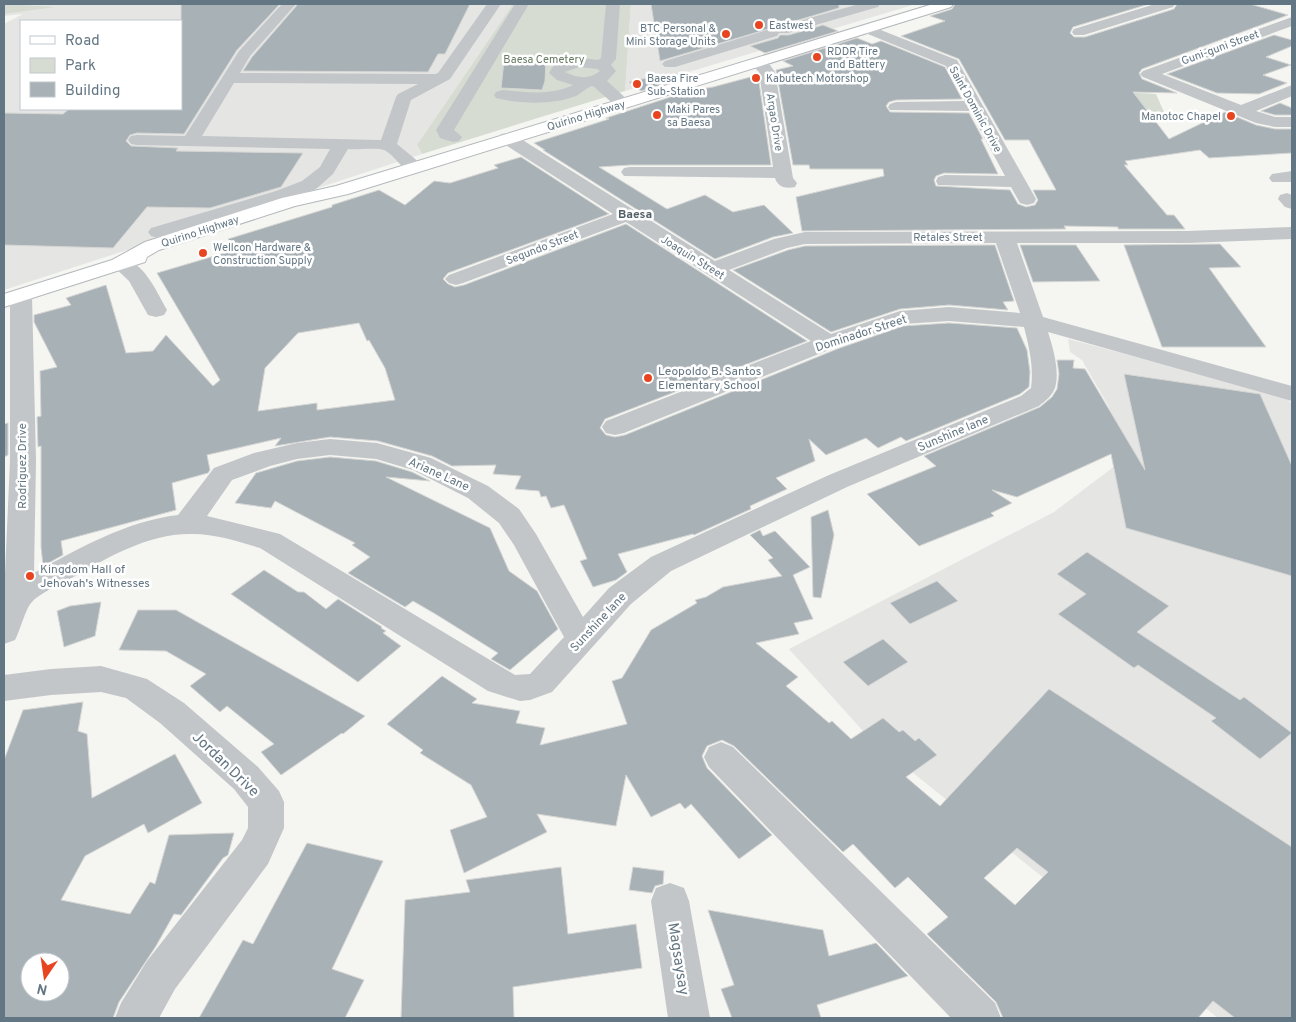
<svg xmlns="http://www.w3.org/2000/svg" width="1296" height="1022" viewBox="0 0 1296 1022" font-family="Overpass,sans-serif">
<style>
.built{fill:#e5e6e4;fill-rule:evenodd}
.green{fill:#d6dcd2}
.building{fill:#a8b1b6;stroke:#d6d6d4;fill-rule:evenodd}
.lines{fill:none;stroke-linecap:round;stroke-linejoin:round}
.major-casing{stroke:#b3b8bb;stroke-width:2}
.minor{fill:#c2c6c9;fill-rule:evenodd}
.major{fill:#fff;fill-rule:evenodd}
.poi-dot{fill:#e7451f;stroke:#fff;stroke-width:2}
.labels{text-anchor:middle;stroke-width:5;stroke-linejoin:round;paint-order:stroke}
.far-poi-label{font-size:11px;fill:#637683;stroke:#fff;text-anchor:start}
.far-street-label{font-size:11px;fill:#637683;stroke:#fff}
.far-park-label{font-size:11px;fill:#687a62;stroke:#fff}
.far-quarter-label{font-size:12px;font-weight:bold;fill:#515f68;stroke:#fff}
.street-label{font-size:12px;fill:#637683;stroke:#fff}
.poi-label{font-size:12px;fill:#637683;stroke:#fff;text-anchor:start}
.near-street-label{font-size:15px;fill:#637683;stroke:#fff}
</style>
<rect width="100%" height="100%" fill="#f5f5f1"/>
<path class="built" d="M4 4H513L417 145 422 154 4 290V24L23 14 4 16ZM21 21H181V109H21Z
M631 4H916L625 91Z
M1068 339 1286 396 1292 405V1018H1218L892 756 863 731 789 649 1054 512 1120 462 1109 407 1082 360 1070 352Z"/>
<path class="green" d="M4 4 55 7 4 14Z
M513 4H631L625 91 422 154 417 145Z
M1120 92 1156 94 1168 121 1131 118Z"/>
<path class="building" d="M181 4H280L237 50 184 134 137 133 130 135 126 141 131 146 178 148 176 151 303 153 281 187 210 208 147 207 113 248 4 245V113L63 114 69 109H181Z
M298 4H470L445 54H438L428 72 243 71 252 57Z
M651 4H839V8L660 61Z
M955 4H1149L1073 27 1070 33 1074 37H1085L1174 9 1177 4H1250L1288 15 1142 69 1139 73 1142 79 1177 93 1133 92 1169 139 1225 112 1256 125 1275 129H1292V153L1209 158 1200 150 1125 161 1128 165H1124L1167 215H1174L1185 229H1118V227L1064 226 1066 229 802 231 796 197 884 176 883 169H810L809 165H793L776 70 793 66 783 61 857 38 872 44 881 41 945 67 962 99 896 100 889 102 886 106 890 112 969 113 983 139H981L998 174 944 173 936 176 934 180 936 186 1010 190 1018 204 1026 207 1035 205 1038 200 1033 190H1056L1029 140H1005L959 59 901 36 945 21 930 16 952 9Z
M823 25 838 31 765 53 750 46 778 38 780 35H789Z
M1274 35 1292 40V46L1266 57 1291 65 1263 75 1287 83 1259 94 1217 93 1167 74Z
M546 60 545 81 542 90 501 88 504 61Z
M664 74 679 80 641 91 629 82Z
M758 75 771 165H630L599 167 667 209 705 195 733 212 764 205 793 233 773 237 715 259 543 150H545L534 143 609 119 606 118 698 88 701 89 713 87Z
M1280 103 1292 108V115H1275L1261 111Z
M521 157 609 214 448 273 443 279 448 284 455 287 464 285 626 224 807 341 605 419 600 428 606 435 615 437 625 435 837 349 903 326 949 323 1017 328 1027 350 1030 372 1029 387 1020 394 906 441 901 437 878 448 866 438 826 455 809 439 815 461 776 478 787 489 750 506 751 509 694 535 693 534 618 554 627 572 616 580 593 587 580 561 587 559 564 505 551 508 546 496 541 497 539 491 515 489 521 476 493 474 496 465 452 466 432 456 378 441 330 437 275 446 281 438 207 455 210 470 208 473 172 483 176 510 61 541 63 555 43 566 41 547V446L38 447 37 417 41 416 40 371 57 367 34 322V315L71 305 66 298 106 285 126 353 153 351 166 335 213 386 220 380 157 273 238 249 228 239 332 207V205L379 190 405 205 434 181 450 183 498 168 494 165ZM359 323 367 341 369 340 385 368 395 400 317 410V403L258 411 265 368 298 333Z
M1220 244 1241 267 1209 268 1266 347H1162L1124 245Z
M995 245 1014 301 1003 302 1008 310 949 305 900 309 831 332 733 270 788 250 805 246Z
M1020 245H1076L1100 281 1033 282Z
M1057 360H1074L1073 368 1085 369 1145 470 1124 374 1260 394 1292 466V576L1126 528 1111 454 1017 497 992 490 1012 503 991 513 994 516 919 546 867 494 936 466 924 456 1040 407 1052 397 1057 389 1059 374Z
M8 423V455L4 457V424Z
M330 457 376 461 412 472 430 481 386 477 490 528 509 571 537 591 558 629 510 670 491 659 498 653 437 615 413 601 405 607 348 573 370 557 352 545 355 543 275 501 271 508 235 503 256 473 297 461Z
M828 510 834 535 821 598 813 597 811 517Z
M760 530 763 536 775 531 810 567 793 575 813 619 794 623 799 634 756 643 798 677 786 686 829 723 832 721 851 739 883 718 899 732 903 730 915 741 919 738 937 755 906 777 940 806 1049 689 1292 847V1018H1235L1213 1001 1198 1018H1003L996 1002 927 934 948 917 908 877 895 888 853 844 843 852 734 746 722 740 707 746 702 756 707 768 772 835 739 859 691 804 685 809 680 803 651 817 626 775 616 826 537 814 547 832 464 873 450 830 487 817 471 785 420 753 423 750 387 724 442 676 477 699 472 703 520 711 516 723 545 728 540 745 627 724 612 681 622 678 651 630 697 603 695 600 706 597 723 587 782 576 768 560 773 558 750 535ZM1017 848 1048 872 1015 905 984 878Z
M1087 552 1169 606 1137 632 1240 700 1244 697 1292 733 1260 759 1211 721 1216 718 1138 665 1134 668 1058 614 1086 594 1057 574Z
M264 570 298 592H304L326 609 338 599 382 627 381 628 386 631 383 633 401 646 358 682 231 594Z
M937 581 958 601 910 624 890 603Z
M101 602 95 636 64 647 57 611 70 606Z
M138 610H176L365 716 343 734 342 733 281 775 261 752 274 744 227 706 220 712 190 686 206 674 166 651 119 650Z
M883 639 908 662 868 686 843 662Z
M83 702 78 731 87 734 92 798 175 754 202 803 148 833 144 824 85 856 61 900 130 914 150 882 155 884 169 835 234 833 228 855 223 858 181 915 174 914 156 946 119 1002 113 1018H4V760L23 710ZM30 962H60V992H30Z
M307 843 383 861 332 969 364 980 345 1018H199L243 940 253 944Z
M561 867 568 934 636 924 642 968 513 987 514 1018H401L405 900 470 892 466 880Z
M633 867 664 871 663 884 655 886 652 893 629 890Z
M708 910 823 930 829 956 876 943 908 976 817 1005 821 1018H732L721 989 734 985Z"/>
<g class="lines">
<g class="major-casing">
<path id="major" d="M933 4H953L951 7 348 194 295 206 159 250 147 257 145 262 4 307V294L112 260 145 242 282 198 336 186Z"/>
</g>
<path class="minor" d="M282 4H296L250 56 240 73 435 74 438 73 487 4H501L450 79 411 100 397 144 420 163 423 167 420 171C402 175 398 157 384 150 377 147 356 150 348 149L333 174 316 189 290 199 165 236 158 238 151 236 148 232 151 228 276 191 302 181 320 167 330 149 137 145 131 144 128 140 131 136 137 135 185 136 239 51ZM234 83 418 84 398 94 396 97 381 140 202 136Z
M515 4H529L454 130 462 137 459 141 453 142 440 138 436 130Z
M606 4H620L616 59 611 65 616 71 607 81 629 101 631 104 629 107H617L593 86C587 87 582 93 576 96 553 105 520 104 496 98L494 95 496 92 502 90C526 92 551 96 573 85L557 80 549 73C557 54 582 58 598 60L601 58ZM579 67 597 69 600 71C589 80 577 78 565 72Z
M859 4H880L878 7 788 33H779L777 36 675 67H665L662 64 665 61 767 30H776L778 27Z
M1155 4H1175L1173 7 1084 35H1074L1072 32 1074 29Z
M1292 17V26L1162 74 1241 105 1292 85V96L1256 111 1275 117H1292V127H1275L1256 123 1143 77 1140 74 1143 71Z
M868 25 957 60 1036 199 1034 203 1027 205 1020 203 1011 187 938 185 936 181 938 177 945 175 1005 176 970 111 890 110 888 107 890 104 896 102 965 101 946 66 863 32 861 29 863 26Z
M758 58 770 65 775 72 793 178 797 183 795 187C785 189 778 187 775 178L624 176 621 172 624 168 630 167H773L759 72 750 63 753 60Z
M507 133 513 134 715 261 774 239 805 232 1188 231 1292 227V239L1188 243H1017L1043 317 1292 386V401L1048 332C1053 348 1060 371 1055 388 1052 396 1045 401 1039 406L847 487 671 571 631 604 552 692 530 700 520 701 488 691 260 548C237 541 213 533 189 534 148 534 109 557 75 576 65 582 38 594 32 602 26 607 20 631 15 640L4 644V596L10 461V296L13 291 21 290 29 291 32 296 36 461 34 573C79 548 127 521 178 515L214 468 254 453 297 443 330 439 377 443 431 458 488 486 519 509 536 534 583 617 609 588 651 557 829 475 1021 396 1031 388C1034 367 1029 347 1024 327L949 321 903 324 836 347 624 433 615 435 606 433 602 427 606 421 811 341 626 222 463 283 456 285 449 283 445 279 449 275 613 214 501 142 498 138 501 134ZM996 243 1020 313 949 307 900 311 831 334 729 270 787 248 805 244ZM330 455 376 459 413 470 468 498 499 523 514 545 564 637 530 674 515 675 280 534 207 516 232 480 270 466 297 459Z
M1292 171V182H1272L1269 178 1272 174Z
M1287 193 1292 195V209L1285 207 1278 199 1280 195Z
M120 257C145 263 155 289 167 310L164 315 156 317 148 315 129 281 110 263 113 259Z
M101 666 147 679 184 703 258 767 279 791 284 802V828L268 864 175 989 159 1018H115L121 1003 147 961 242 840 248 828V807L234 789 160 723 126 698 101 692 51 695 4 701V675L51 669Z
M721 742 733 747 995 1003 1001 1018H951L709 767 704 757 709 747Z
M670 883 684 888 689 901 710 1018H668L651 901 656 888Z"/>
<use href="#major" class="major"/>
</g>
<g class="poi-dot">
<circle cx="759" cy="25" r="5"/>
<circle cx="726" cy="34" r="5"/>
<circle cx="817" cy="57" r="5"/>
<circle cx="756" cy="78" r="5"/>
<circle cx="637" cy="84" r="5"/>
<circle cx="657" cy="115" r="5"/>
<circle cx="1231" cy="116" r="5"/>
<circle cx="203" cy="253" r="5"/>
<circle cx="648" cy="378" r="5"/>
<circle cx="30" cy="576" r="5"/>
</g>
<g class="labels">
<g class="far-poi-label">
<text x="769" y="29">Eastwest</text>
<text x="716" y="32" text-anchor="end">BTC Personal &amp;<tspan x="716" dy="13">Mini Storage Units</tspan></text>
<text x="827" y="55">RDDR Tire<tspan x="827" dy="13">and Battery</tspan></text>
<text x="647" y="82">Baesa Fire<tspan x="647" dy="13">Sub-Station</tspan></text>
<text x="766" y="82">Kabutech Motorshop</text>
<text x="667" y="113">Maki Pares<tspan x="667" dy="13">sa Baesa</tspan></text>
<text x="1221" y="120" text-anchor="end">Manotoc Chapel</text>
<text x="213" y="251">Wellcon Hardware &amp;<tspan x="213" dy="13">Construction Supply</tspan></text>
</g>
<g class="far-street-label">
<text transform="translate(1220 47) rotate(-20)" y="4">Guni-guni Street</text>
<text transform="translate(976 109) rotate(61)" y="4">Saint Dominic Drive</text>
<text transform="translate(586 115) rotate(-17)" y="4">Quirino Highway</text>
<text transform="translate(775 122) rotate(81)" y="4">Argao Drive</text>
<text transform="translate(200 231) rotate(-18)" y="4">Quirino Highway</text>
<text x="948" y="241">Retales Street</text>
<text transform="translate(542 247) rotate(-21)" y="4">Segundo Street</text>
<text transform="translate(693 257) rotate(32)" y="4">Joaquin Street</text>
</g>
<g class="far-park-label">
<text x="544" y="63">Baesa Cemetery</text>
</g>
<g class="far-quarter-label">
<text x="635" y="218">Baesa</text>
</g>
<g class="street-label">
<text transform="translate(861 333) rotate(-18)" y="4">Dominador Street</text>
<text transform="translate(953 433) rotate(-23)" y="4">Sunshine lane</text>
<text transform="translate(22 466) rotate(-90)" y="4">Rodriguez Drive</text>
<text transform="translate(439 474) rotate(24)" y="4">Ariane Lane</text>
<text transform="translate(598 622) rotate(-47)" y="4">Sunshine lane</text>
</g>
<g class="poi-label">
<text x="658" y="375">Leopoldo B. Santos<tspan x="658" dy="14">Elementary School</tspan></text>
<text x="40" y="573">Kingdom Hall of<tspan x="40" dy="14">Jehovah's Witnesses</tspan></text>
</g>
<g class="near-street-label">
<text transform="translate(226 764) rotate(44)" y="5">Jordan Drive</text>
<text transform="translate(679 959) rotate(81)" y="5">Magsaysay</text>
</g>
</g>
<rect width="1296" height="1022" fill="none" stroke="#637683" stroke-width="10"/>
<rect x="20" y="20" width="162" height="90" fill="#ffffff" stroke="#c1c8cd"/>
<rect x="30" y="36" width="25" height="8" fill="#ffffff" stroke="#c1c8cd"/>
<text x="65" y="45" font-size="15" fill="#637683">Road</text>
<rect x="30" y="58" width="25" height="15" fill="#d6dcd2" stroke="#c1c8cd"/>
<text x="65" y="70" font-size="15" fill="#637683">Park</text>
<rect x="30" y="82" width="25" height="15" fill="#a8b1b6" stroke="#c1c8cd"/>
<text x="65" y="95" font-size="15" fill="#637683">Building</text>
<g transform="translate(45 977) rotate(193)"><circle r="24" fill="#ffffff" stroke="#c1c8cd"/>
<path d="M0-4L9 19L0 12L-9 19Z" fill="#e7451f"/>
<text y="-8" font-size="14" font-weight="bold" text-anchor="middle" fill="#637683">N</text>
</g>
</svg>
